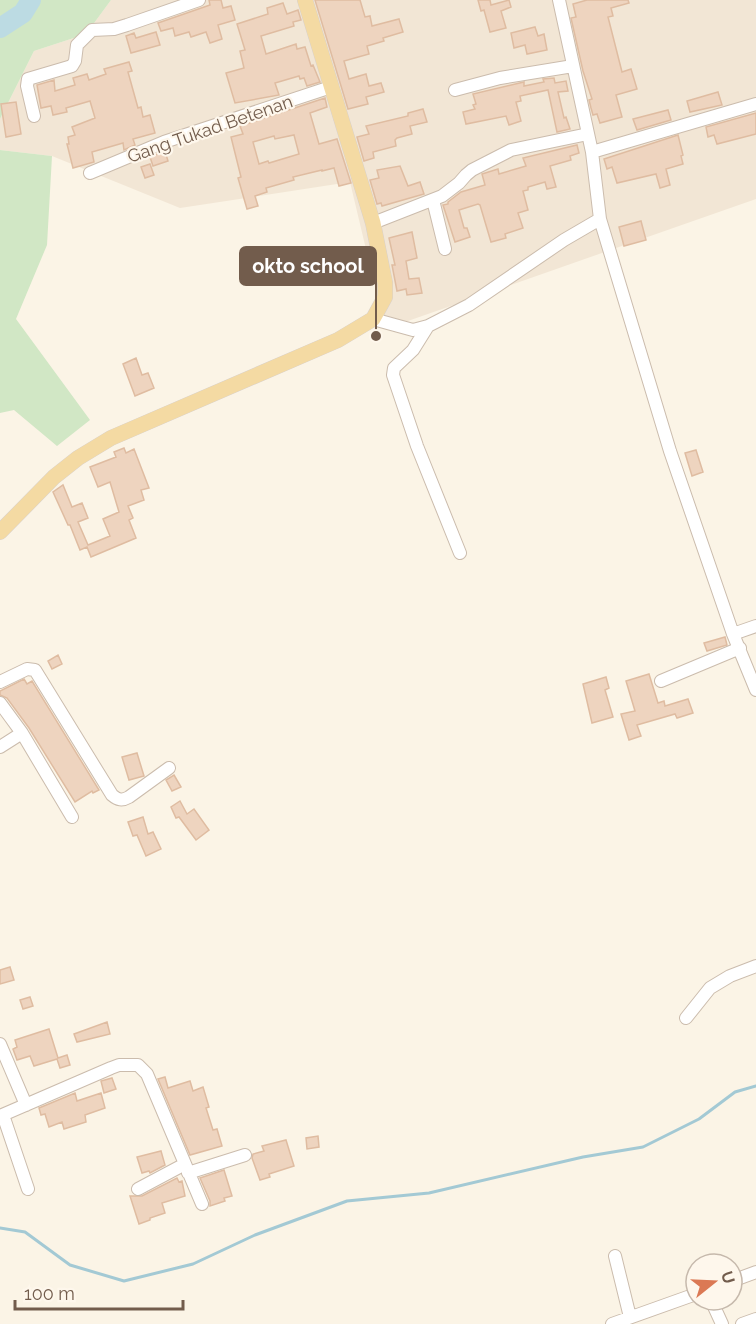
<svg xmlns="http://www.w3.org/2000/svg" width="756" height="1324" viewBox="0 0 756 1324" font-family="Raleway,sans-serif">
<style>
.residential{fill:#f2e6d5}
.green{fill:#d1e7c5}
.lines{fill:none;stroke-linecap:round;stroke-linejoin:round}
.stream{stroke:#a3c9d4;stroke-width:3}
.river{stroke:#bcdbe3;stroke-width:20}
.building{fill:#eed4bf;stroke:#dfbca1;stroke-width:1.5;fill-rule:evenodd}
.minor-casing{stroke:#cbbcad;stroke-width:14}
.major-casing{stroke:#d8d1cd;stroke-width:16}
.minor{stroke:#fff;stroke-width:12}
.major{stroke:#f4daa3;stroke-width:15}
.labels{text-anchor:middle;stroke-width:4.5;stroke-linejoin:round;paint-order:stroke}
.street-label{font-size:18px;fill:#725c4c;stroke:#fef7ec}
.leader{fill:none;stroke:#725c4c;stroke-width:2}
.callout-dot{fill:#725c4c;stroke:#fef7ec;stroke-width:2}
.callout{fill:#725c4c;stroke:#725c4c;stroke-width:2}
.callout-label{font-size:20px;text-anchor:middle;font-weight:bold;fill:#fff}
</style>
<rect width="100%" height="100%" fill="#fbf4e6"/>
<path class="residential" d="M111 0H756V199L385 329 350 182 180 208 52 156 0 150V119L34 51 86 34Z"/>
<path class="green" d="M0 0H111L86 34 34 51 0 119Z
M0 150 52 156 47 245 16 319 90 420 57 446 14 410 0 413Z"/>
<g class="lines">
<path class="stream" d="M0 1228 25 1232 70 1265 124 1281 193 1264 255 1235 347 1201 429 1193 583 1157 643 1147 699 1119 735 1092 756 1086"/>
<path class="river" d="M0 28 23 13 31 0"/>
</g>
<path class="building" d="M209 0H221L223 8 231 6 235 20 218 25 222 39 210 43 206 32 191 37 189 32 175 36 173 28 161 31 158 23 210 5Z
M315 0H360L365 17 370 16 372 26 399 19 403 32 383 38 384 41 367 46 369 54 344 61 349 79 366 74 369 86 381 83 384 92 366 97 368 104 348 109Z
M478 0H490L491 5 509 0 511 7 501 11 506 28 490 32 484 10 481 11Z
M587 0H628L629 3 611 8 613 16 608 17 622 72 631 69 637 89 616 95 622 117 600 123 597 114 593 115 591 108 589 100 592 99 583 71 571 18 576 17 573 4Z
M283 3 287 14 298 10 301 20 293 22 294 26 261 36 266 54 296 44 297 49 305 47 311 66 313 65 320 82 307 86 304 78 300 79 299 76 275 83 279 95 235 103 226 73 244 68 240 51 245 50 237 24 268 14 267 8Z
M535 27 538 36 544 34 547 50 527 54 525 45 514 48 511 33Z
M156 32 160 45 131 53 126 36 134 33 136 38Z
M129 62 132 71 128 72 138 108 141 107 143 117 150 115 155 133 133 139 135 145 124 150 123 143 92 152 94 162 73 168 67 144H69L68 137 75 135 72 127 95 118 90 101 66 108 67 112 53 115 51 106 41 108 37 85 54 80 55 91 75 85 73 78 87 74 89 80 106 74 104 69Z
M554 78 555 83 566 81 568 91 558 92 564 118 566 117 570 129 557 132 548 90 520 96 521 101 516 102 521 121 509 125 506 116 466 124 463 112 475 109 473 105 476 104 473 94 524 82V86L544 82 543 79Z
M718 92 722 105 690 112 687 101Z
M325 98 327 107 310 113 319 144 337 139 351 183 339 186 334 168 322 171V170L293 177 294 180 266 188 267 192 255 196 258 206 247 209 238 178 241 177 231 137 243 134 240 126ZM294 135 299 154 269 163 268 161 259 164 253 142 274 136 275 139Z
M16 102 21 134 6 137 1 104Z
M423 109 427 122 410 126 412 134 397 138 395 140 396 146 373 152 374 158 364 161 357 137 369 134 366 126 408 116V113Z
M668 110 671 120 637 130 633 119Z
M756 113V134L717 144 714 135 708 137 706 127Z
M678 135 683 155 681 156 683 164 666 169 670 185 660 188 656 174 617 183 612 167 607 169 604 159Z
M577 145 579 153 570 156 571 160 550 166 556 187 547 189 545 182 528 187V190L523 191 528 210 518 213 523 228 505 234 506 238 491 242 480 205 478 204 459 210 464 228H467L470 237 455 242 443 205 448 204V202L461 192 485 185 482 174 498 169 499 174 526 166 523 158Z
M165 151 168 161 153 166 150 157Z
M150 164 154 175 145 178 141 167Z
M400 166 408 186 420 182 424 194 382 206 381 203 377 204 370 180 379 178 377 170Z
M641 221 646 240 624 246 619 227Z
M412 232 417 258 406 261 409 279 419 278 422 293 407 295 406 289 397 291 392 265H395L389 238Z
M136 358 142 375 148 373 154 388 135 396 123 364Z
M124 448 126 453 134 449 149 488 141 490 144 500 128 506 133 518 129 520 136 538 91 557 87 547 80 550 70 525H68L53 492 63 485 72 507 82 503 88 518 78 522 88 545 110 536 103 519 119 512 110 482 98 487 90 467 116 457 114 452Z
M696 450 703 472 692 476 685 453Z
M725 637 727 645 707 651 704 643Z
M58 655 62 664 52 669 48 661Z
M649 674 658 703 664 701 665 706 688 699 693 713 677 718 675 714 637 725 641 736 629 740 621 714 635 711 626 681Z
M606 677 609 688 605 690 613 717 592 723 583 684Z
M24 679 27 684 32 681 99 790 93 793 92 791 75 802 29 728 7 698 0 695V691Z
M137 753 144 776 129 780 122 757Z
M174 775 181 787 172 791 166 780Z
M180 801 187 814 194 809 209 830 196 840 179 817 176 818 171 807Z
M143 817 148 834 153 832 161 849 146 856 137 835 133 836 128 822Z
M10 967 14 980 0 984V970Z
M30 997 33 1006 23 1009 20 1000Z
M107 1022 110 1034 77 1042 74 1034Z
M49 1029 58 1058 67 1055 70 1065 60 1068 57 1059 34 1066 30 1056 17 1060 13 1049 17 1047 15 1040Z
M165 1077 168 1088 190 1081 193 1091 203 1087 209 1107 206 1108 213 1130 217 1129 222 1146 190 1155 158 1079Z
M112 1078 116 1089 104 1093 101 1081Z
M75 1093 77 1101 101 1093 105 1108 85 1115 86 1122 64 1129 62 1122 49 1127 45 1114 41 1115 39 1108Z
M318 1136 319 1147 307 1149 306 1138Z
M286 1140 294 1166 269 1174 270 1177 260 1180 252 1158 253 1154 264 1151 262 1146Z
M161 1151 165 1165 150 1173 149 1171 142 1173 137 1157Z
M224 1170 232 1196 224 1198 225 1201 210 1206V1201L200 1178Z
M177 1178 179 1182 182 1181 185 1196 162 1203 165 1213 150 1218V1220L139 1224 130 1196H142Z"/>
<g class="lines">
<g class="minor-casing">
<path id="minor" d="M455 90 500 78 573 66
M34 116 27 86 28 79 72 66 75 61 77 45 92 30 114 29 127 25 199 0
M592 152 756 104
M90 173 164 142 331 87
M433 200 445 249
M600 219 670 451 733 634 756 690
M373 223 442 196 459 183 466 175 472 170 511 150 588 134
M373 319 413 330 428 326 469 305 564 240 600 219 592 152 559 0
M428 326 413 350 394 368 393 375 417 446 460 553
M733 634 756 626
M661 681 740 648
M0 682 27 669 35 670 112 795C118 800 122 801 129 797L169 768
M0 703 22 733 72 817
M0 747 22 733
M686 1018 710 988 730 976 756 966
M0 1044 26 1105
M3 1115 28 1189
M0 1116 111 1068 119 1065H138L147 1074 202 1204
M188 1173 245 1155
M138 1189 185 1164
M615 1256 630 1317
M732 1281 756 1272
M711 1300 722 1324
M612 1324 696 1294
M742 1324 756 1319"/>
</g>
<g class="major-casing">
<path id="major" d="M0 532 54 477 78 458 111 438 338 340 373 319 385 297V283L373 223 305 0"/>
</g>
<use href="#minor" class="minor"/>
<use href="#major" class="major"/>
</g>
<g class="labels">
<g class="street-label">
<text transform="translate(210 129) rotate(-19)" y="6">Gang Tukad Betenan</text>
</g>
</g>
<path class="leader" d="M376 336L376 266"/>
<circle class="callout-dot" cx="376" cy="336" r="6"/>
<rect class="callout" x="240" y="247" width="136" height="38" rx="6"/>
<g class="callout-label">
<text x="308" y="273">okto school</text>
</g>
<g transform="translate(714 1282) rotate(72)"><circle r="28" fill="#fef7ec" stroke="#c6b9ac" stroke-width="1.5"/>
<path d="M0-4.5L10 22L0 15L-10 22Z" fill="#db7954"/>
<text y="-9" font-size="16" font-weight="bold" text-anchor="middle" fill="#725c4c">U</text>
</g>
<path d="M15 1300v9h168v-9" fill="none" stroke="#725c4c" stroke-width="3"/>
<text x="24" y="1300" font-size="18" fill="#725c4c" stroke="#fef7ec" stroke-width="4.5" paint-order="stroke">100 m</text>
</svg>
